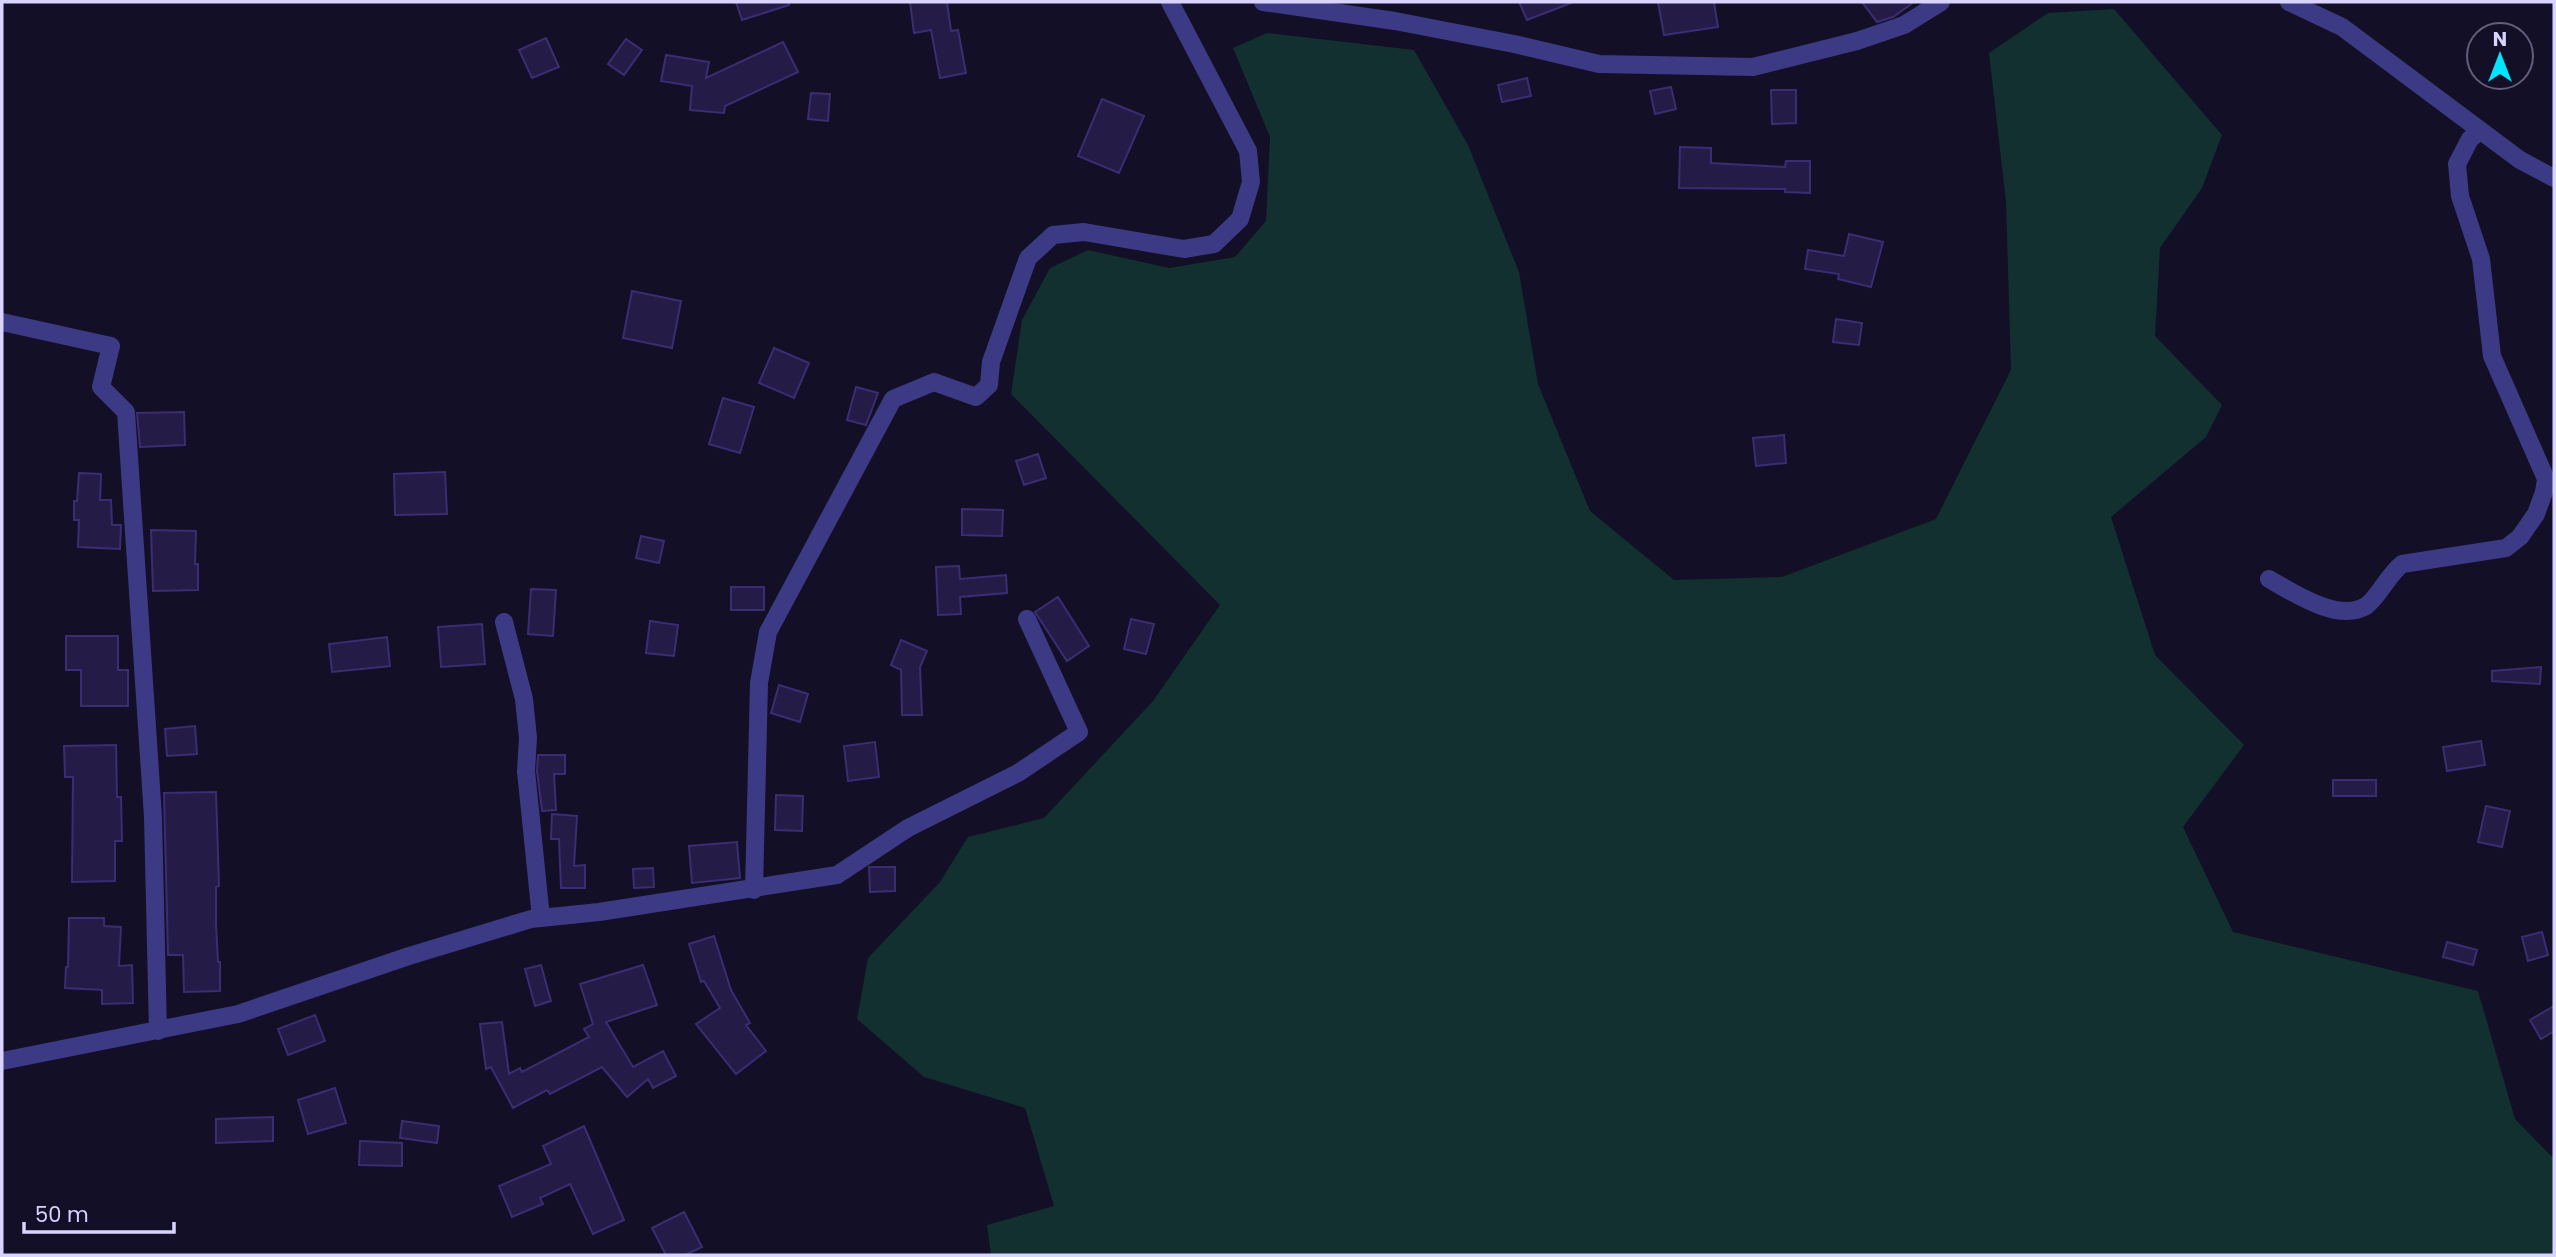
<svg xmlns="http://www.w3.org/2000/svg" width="2556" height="1257" viewBox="0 0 2556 1257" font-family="Poppins,sans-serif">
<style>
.green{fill:#12302f}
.building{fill:#241b47;stroke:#3b2d73;stroke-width:2}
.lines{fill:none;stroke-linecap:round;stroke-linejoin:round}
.street{stroke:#3d3a85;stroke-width:18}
</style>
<rect width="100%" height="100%" fill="#130f26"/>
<path class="green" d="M2114 9 2222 135 2202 188 2160 248 2155 336 2222 405 2206 437 2111 517 2155 655 2244 745 2183 827 2233 932 2478 991 2515 1119 2554 1159V1255H991L987 1225 1054 1206 1025 1108 924 1077 857 1019 868 958 940 882 968 837 1044 818 1153 701 1220 605 1011 394 1022 320 1050 268 1088 250 1169 268 1235 257 1266 221 1270 137 1233 48 1267 33 1414 50 1468 145 1519 272 1538 384 1590 511 1674 580 1782 577 1936 519 2011 370 2006 202 1989 53 2048 13Z"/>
<path class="building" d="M736 2H789V5L742 20Z
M910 2H947L951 31 958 30 966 73 940 78 931 30 914 33Z
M1519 2H1571V3L1527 20Z
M1658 2H1714L1718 27 1664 35Z
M1862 2H1914L1893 17 1877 22Z
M546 38 559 67 532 78 519 50Z
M626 39 642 50 624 75 608 64Z
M783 42 798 72 725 106 724 113 690 110 692 86 661 81 666 55 709 62 706 78Z
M1527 78 1531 96 1502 102 1498 85Z
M1671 87 1676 109 1655 114 1650 91Z
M1771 90H1796V123L1772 124Z
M811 93 830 94 828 121 808 119Z
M1102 99 1144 116 1119 173 1078 156Z
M1680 147 1711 148V163L1785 167 1786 161H1810V193L1785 192V189L1679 188Z
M1849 234 1883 242 1871 287 1838 279 1839 274 1805 269 1808 250 1844 256Z
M632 291 681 301 672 348 623 338Z
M1836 319 1862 323 1859 345 1833 342Z
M774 348 809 363 794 398 759 383Z
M856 387 878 393 866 425 847 420Z
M723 398 754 407 740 453 709 444Z
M184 412 185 445 140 447 137 413Z
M1784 435 1786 463 1756 466 1753 438Z
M1038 454 1046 478 1024 485 1016 461Z
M445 472 447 514 395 515 394 474Z
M79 473 101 474 100 500H111L112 525H121L120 549 78 547 79 520H74V501H77Z
M962 509 1003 510 1002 536 962 535Z
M151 530 196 531 195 564H198V590L153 591Z
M641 536 664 541 659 563 636 558Z
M959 566 960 579 1006 575 1007 593 960 597 961 614 938 615 936 567Z
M731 587H764V610H731Z
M531 589 556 590 553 636 528 634Z
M1058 597 1089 646 1067 661 1035 612Z
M1131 619 1154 624 1146 654 1124 649Z
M650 621 678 625 674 656 646 653Z
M482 624 485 664 441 667 438 627Z
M66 636H118V670H128V706H81V670H66Z
M387 637 390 666 332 672 329 644Z
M901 640 927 651 920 667 922 715H902L901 670 891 665Z
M2541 667 2540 684 2492 681V671Z
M779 685 808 694 800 722 771 713Z
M195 726 197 754 167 756 165 729Z
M2481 741 2485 765 2447 771 2443 747Z
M875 742 879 777 848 781 844 746Z
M116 745 117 797H121L122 841H115V881L72 882 73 777H65L64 746Z
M538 755H565V774H554L556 810 542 811 537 771Z
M2333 780H2376V796H2333Z
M216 792 219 886 216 887V924L218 962H220V991L184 992 183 955H168L164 793Z
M776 795 803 796 802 831 775 830Z
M2486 806 2510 811 2502 847 2478 842Z
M552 814 577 816 574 866 585 865V888H561L559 839H551Z
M737 842 740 878 692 883 689 846Z
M869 867H895V891L870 892Z
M653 868 654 887 634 888 633 869Z
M69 918H104V926L121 927 119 966 132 965 133 1003 102 1004V990L65 988 66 967H68Z
M2542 932 2548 955 2528 961 2522 937Z
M714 936 731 990 750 1023 746 1025 766 1051 736 1074 696 1024 720 1008 704 981 701 982 689 944Z
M2447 942 2477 950 2473 965 2443 957Z
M541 965 551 1001 535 1006 525 969Z
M643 965 657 1005 606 1022 633 1067 663 1051 676 1076 653 1088 648 1079 627 1097 602 1067 550 1094 547 1090 513 1108 491 1067 486 1069 480 1024 502 1022 509 1074 520 1068 522 1072 589 1037 584 1029 593 1024 580 984Z
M2554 1006V1031L2541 1039 2530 1020Z
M315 1015 325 1041 288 1055 278 1029Z
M335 1088 346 1123 308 1134 298 1100Z
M273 1117V1141L216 1143V1119Z
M402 1121 439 1126 437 1143 400 1138Z
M584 1126 624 1220 593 1234 570 1184 540 1198 543 1204 512 1217 499 1186 551 1164 543 1146Z
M360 1141 402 1143V1166L359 1165Z
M684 1212 702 1247 685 1255H666L652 1228Z"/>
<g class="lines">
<path class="street" d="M1263 2 1395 21 1514 44 1599 64 1753 67 1857 41 1904 25 1941 2
M2289 2 2342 27 2520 160 2554 178
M2 322 111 346 101 387 126 412 153 817 158 1031
M2269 579C2292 592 2338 623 2366 606 2377 599 2388 575 2402 564L2506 548 2520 537 2536 514 2544 492 2546 479 2492 356 2481 259 2460 196 2457 164 2470 139 2480 131
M504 622 524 699 528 738 526 771 541 918
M754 890 759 683 768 632 893 399 934 382 976 397 989 385 991 362 1028 258 1053 235 1084 232 1184 249 1214 244 1240 219 1251 182 1248 151 1170 2
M2 1061 238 1014 409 956 531 919 599 912 837 875 908 828 1018 773 1079 732 1027 619"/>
</g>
<rect width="2556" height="1257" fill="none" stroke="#d9d4ff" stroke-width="7"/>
<g transform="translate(2500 56)"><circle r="33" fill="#130f26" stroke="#625e7d" stroke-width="2"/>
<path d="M0-5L12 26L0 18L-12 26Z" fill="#00e5ff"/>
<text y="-10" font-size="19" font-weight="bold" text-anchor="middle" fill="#d9d4ff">N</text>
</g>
<path d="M24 1222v10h150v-10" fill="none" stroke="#d9d4ff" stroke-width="3.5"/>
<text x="35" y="1222" font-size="21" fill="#d9d4ff" stroke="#130f26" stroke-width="5" paint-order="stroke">50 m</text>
</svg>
